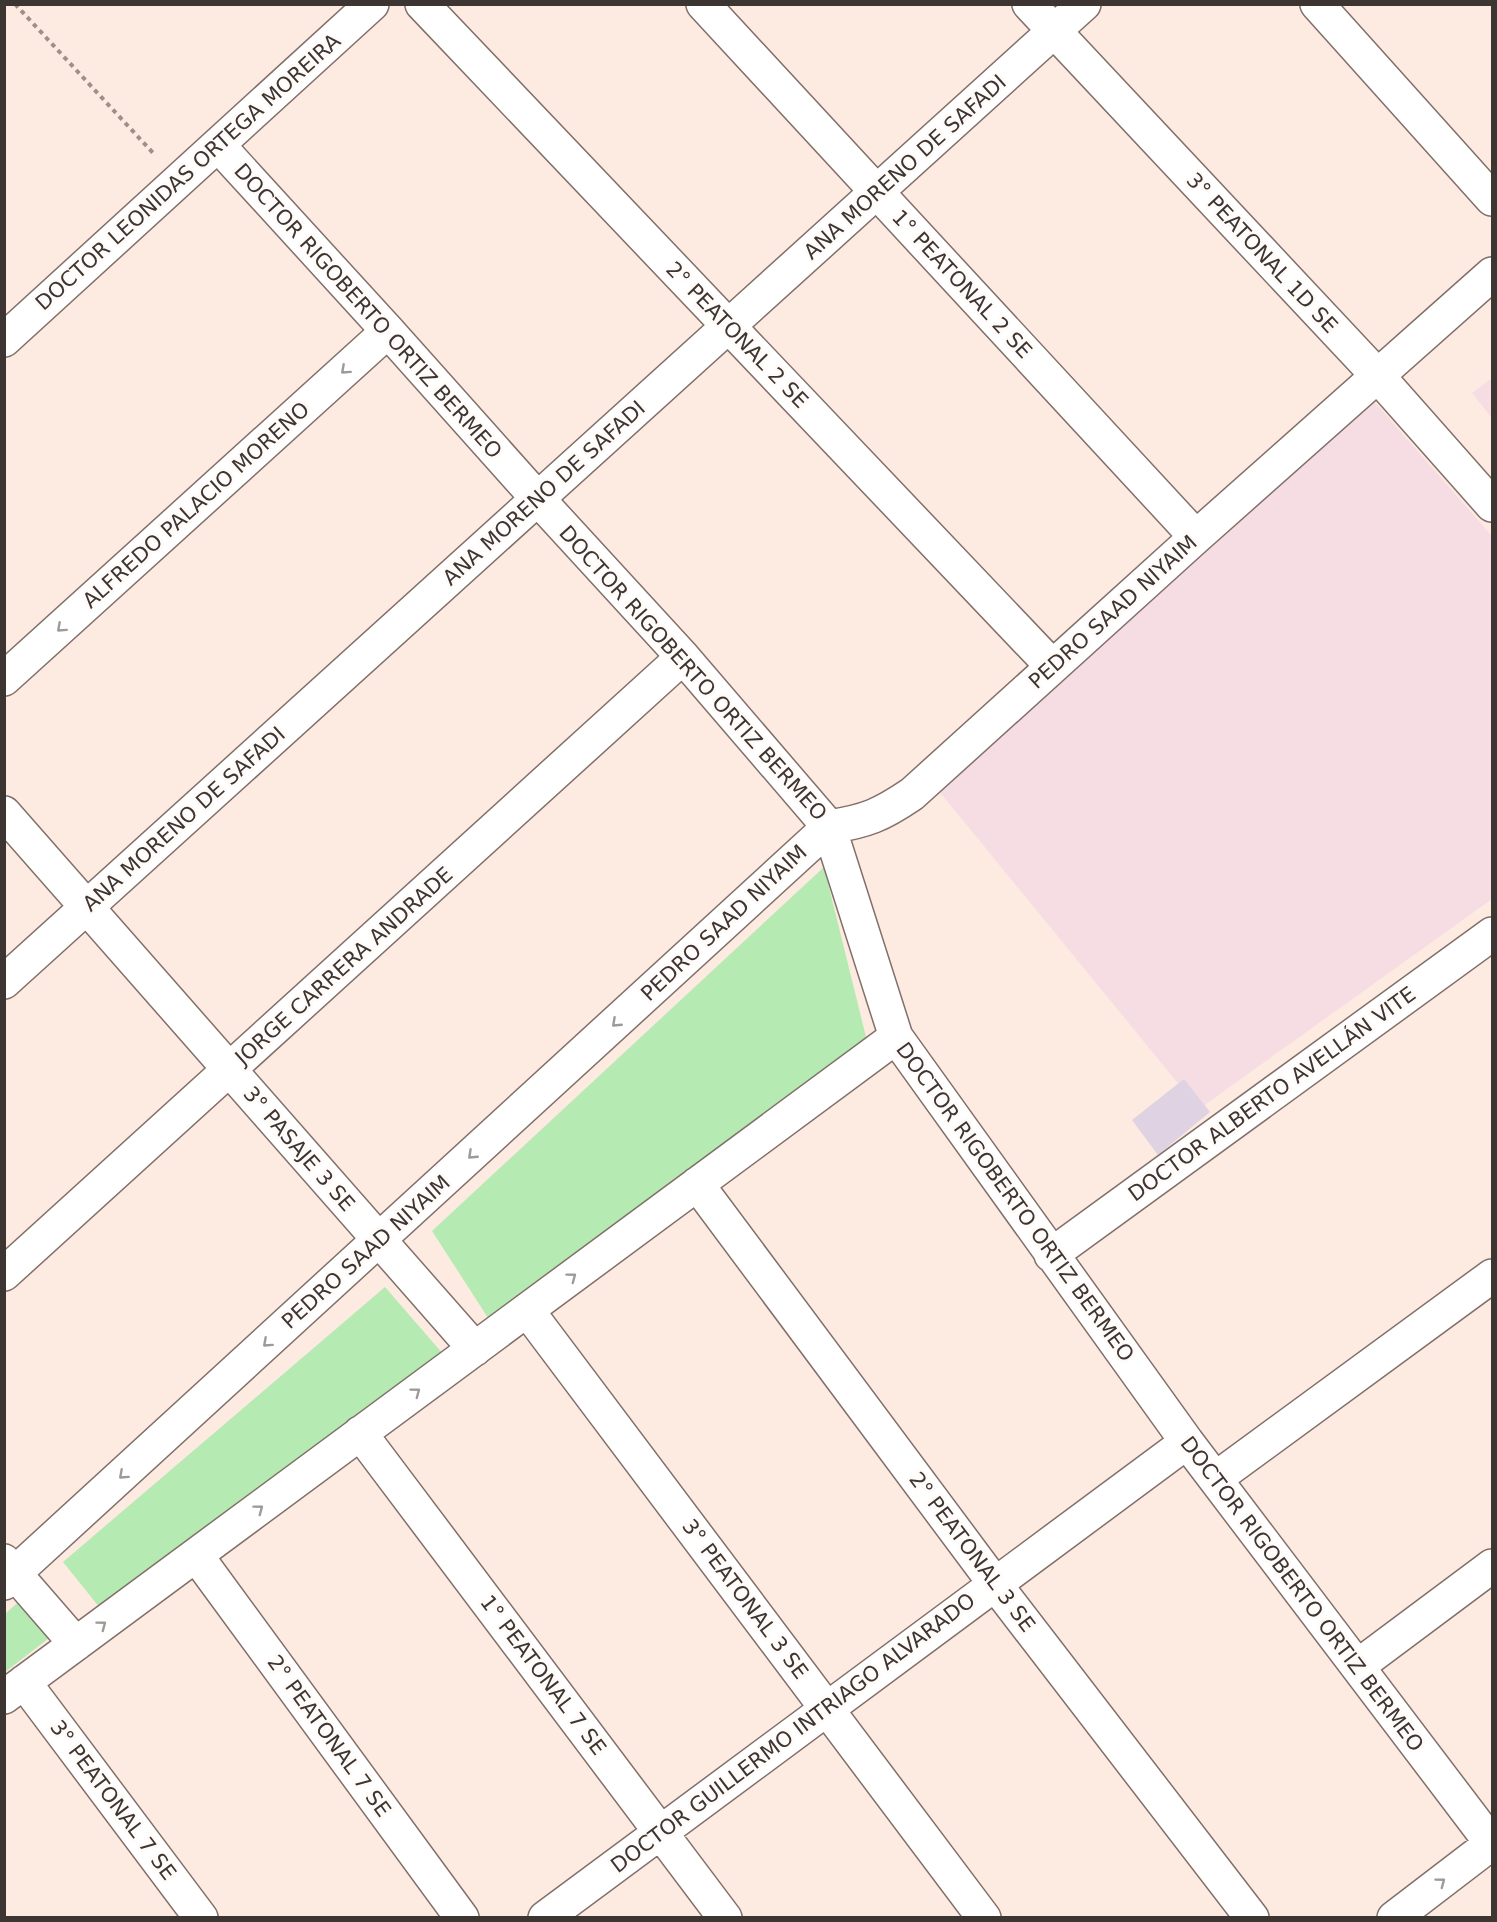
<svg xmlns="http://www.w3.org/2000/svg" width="1497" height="1922" viewBox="0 0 1497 1922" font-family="'DejaVu Sans',sans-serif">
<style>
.education{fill:#f6dde4}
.green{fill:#b5ebb2}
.building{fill:#dfd3e3}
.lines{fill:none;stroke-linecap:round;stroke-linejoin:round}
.minor-casing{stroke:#817069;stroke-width:36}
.path{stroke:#9d908a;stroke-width:4;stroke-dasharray:4.5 4.5;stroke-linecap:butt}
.minor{stroke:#fff;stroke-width:33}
.oneway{stroke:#9e9a98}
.labels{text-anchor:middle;stroke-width:6;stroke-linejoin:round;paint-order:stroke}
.street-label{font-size:21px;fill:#3d3532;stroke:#fffbf9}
</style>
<rect width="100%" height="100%" fill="#fdeae1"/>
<path class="education" d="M1492 378V418L1472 393Z
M1373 400 1492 536V899L1199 1109 938 790Z"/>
<path class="green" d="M824 867 867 1041 492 1324 432 1231Z
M385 1287 444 1355 100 1608 63 1562Z
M24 1597 53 1635 5 1672V1614Z"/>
<path class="building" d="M1184 1079 1210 1112 1158 1155 1132 1120Z"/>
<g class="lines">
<g class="minor-casing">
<path id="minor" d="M422 4 1052 666
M703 4 1196 537
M1029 4 1377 375 1492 505
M1317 4 1492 199
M218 145 388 331 538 499 683 657 829 827 896 1037 1187 1442 1492 1844
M4 340 372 4
M4 679 388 331
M4 813 475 1349
M4 982 1084 4
M697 1184 995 1584 1252 1918
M1051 1255 1492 934
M4 1274 683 657
M527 1310 984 1918
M360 1433 725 1918
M1215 1479 1492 1276
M196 1555 462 1918
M4 1561 76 1644
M4 1583 829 827C867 821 881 815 912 794L1196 537 1492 274
M1358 1666 1492 1566
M24 1682 201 1918
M4 1697 896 1037
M545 1918 1187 1442
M1394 1918 1492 1843"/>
</g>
<path class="path" d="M15 4 154 154"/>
<use href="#minor" class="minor"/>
</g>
<defs><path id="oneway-chevron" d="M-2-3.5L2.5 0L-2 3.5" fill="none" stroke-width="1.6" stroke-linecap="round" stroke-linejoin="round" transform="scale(1.5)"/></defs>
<g class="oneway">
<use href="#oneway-chevron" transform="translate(345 370) rotate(138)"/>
<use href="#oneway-chevron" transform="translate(61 628) rotate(138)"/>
<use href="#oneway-chevron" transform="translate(616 1023) rotate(137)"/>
<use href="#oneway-chevron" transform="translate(472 1155) rotate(137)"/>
<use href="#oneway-chevron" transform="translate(572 1277) rotate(-37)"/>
<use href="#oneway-chevron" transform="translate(267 1343) rotate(138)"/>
<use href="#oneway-chevron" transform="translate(416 1392) rotate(-37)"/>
<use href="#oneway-chevron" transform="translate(123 1475) rotate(138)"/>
<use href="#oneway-chevron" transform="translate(259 1509) rotate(-37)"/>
<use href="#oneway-chevron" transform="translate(102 1625) rotate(-37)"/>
<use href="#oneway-chevron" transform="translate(1441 1882) rotate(-37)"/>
</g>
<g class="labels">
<g class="street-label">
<text transform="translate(905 167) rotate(-42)" y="7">ANA MORENO DE SAFADI</text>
<text transform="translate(188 172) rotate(-42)" y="7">DOCTOR LEONIDAS ORTEGA MOREIRA</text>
<text transform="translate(1262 253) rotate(47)" y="7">3° PEATONAL 1D SE</text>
<text transform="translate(962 284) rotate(47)" y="7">1° PEATONAL 2 SE</text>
<text transform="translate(368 311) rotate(48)" y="7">DOCTOR RIGOBERTO ORTIZ BERMEO</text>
<text transform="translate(737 335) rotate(46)" y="7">2° PEATONAL 2 SE</text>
<text transform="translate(544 493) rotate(-42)" y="7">ANA MORENO DE SAFADI</text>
<text transform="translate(196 505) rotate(-42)" y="7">ALFREDO PALACIO MORENO</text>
<text transform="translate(1113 612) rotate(-42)" y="7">PEDRO SAAD NIYAIM</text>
<text transform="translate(693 673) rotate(48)" y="7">DOCTOR RIGOBERTO ORTIZ BERMEO</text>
<text transform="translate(184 819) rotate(-42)" y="7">ANA MORENO DE SAFADI</text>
<text transform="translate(724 923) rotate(-43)" y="7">PEDRO SAAD NIYAIM</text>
<text transform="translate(344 966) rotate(-42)" y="7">JORGE CARRERA ANDRADE</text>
<text transform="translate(1272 1094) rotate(-36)" y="7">DOCTOR ALBERTO AVELLÁN VITE</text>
<text transform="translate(299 1149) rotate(49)" y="7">3° PASAJE 3 SE</text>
<text transform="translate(1015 1202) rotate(54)" y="7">DOCTOR RIGOBERTO ORTIZ BERMEO</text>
<text transform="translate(366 1252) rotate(-42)" y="7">PEDRO SAAD NIYAIM</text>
<text transform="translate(972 1552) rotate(53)" y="7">2° PEATONAL 3 SE</text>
<text transform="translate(1302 1594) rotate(53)" y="7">DOCTOR RIGOBERTO ORTIZ BERMEO</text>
<text transform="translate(745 1599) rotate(53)" y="7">3° PEATONAL 3 SE</text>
<text transform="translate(543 1675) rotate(53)" y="7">1° PEATONAL 7 SE</text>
<text transform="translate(793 1733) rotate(-37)" y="7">DOCTOR GUILLERMO INTRIAGO ALVARADO</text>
<text transform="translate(329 1736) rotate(54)" y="7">2° PEATONAL 7 SE</text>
<text transform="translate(113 1800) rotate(53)" y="7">3° PEATONAL 7 SE</text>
</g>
</g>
<rect width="1497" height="1922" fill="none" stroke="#3d3532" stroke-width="12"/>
</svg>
